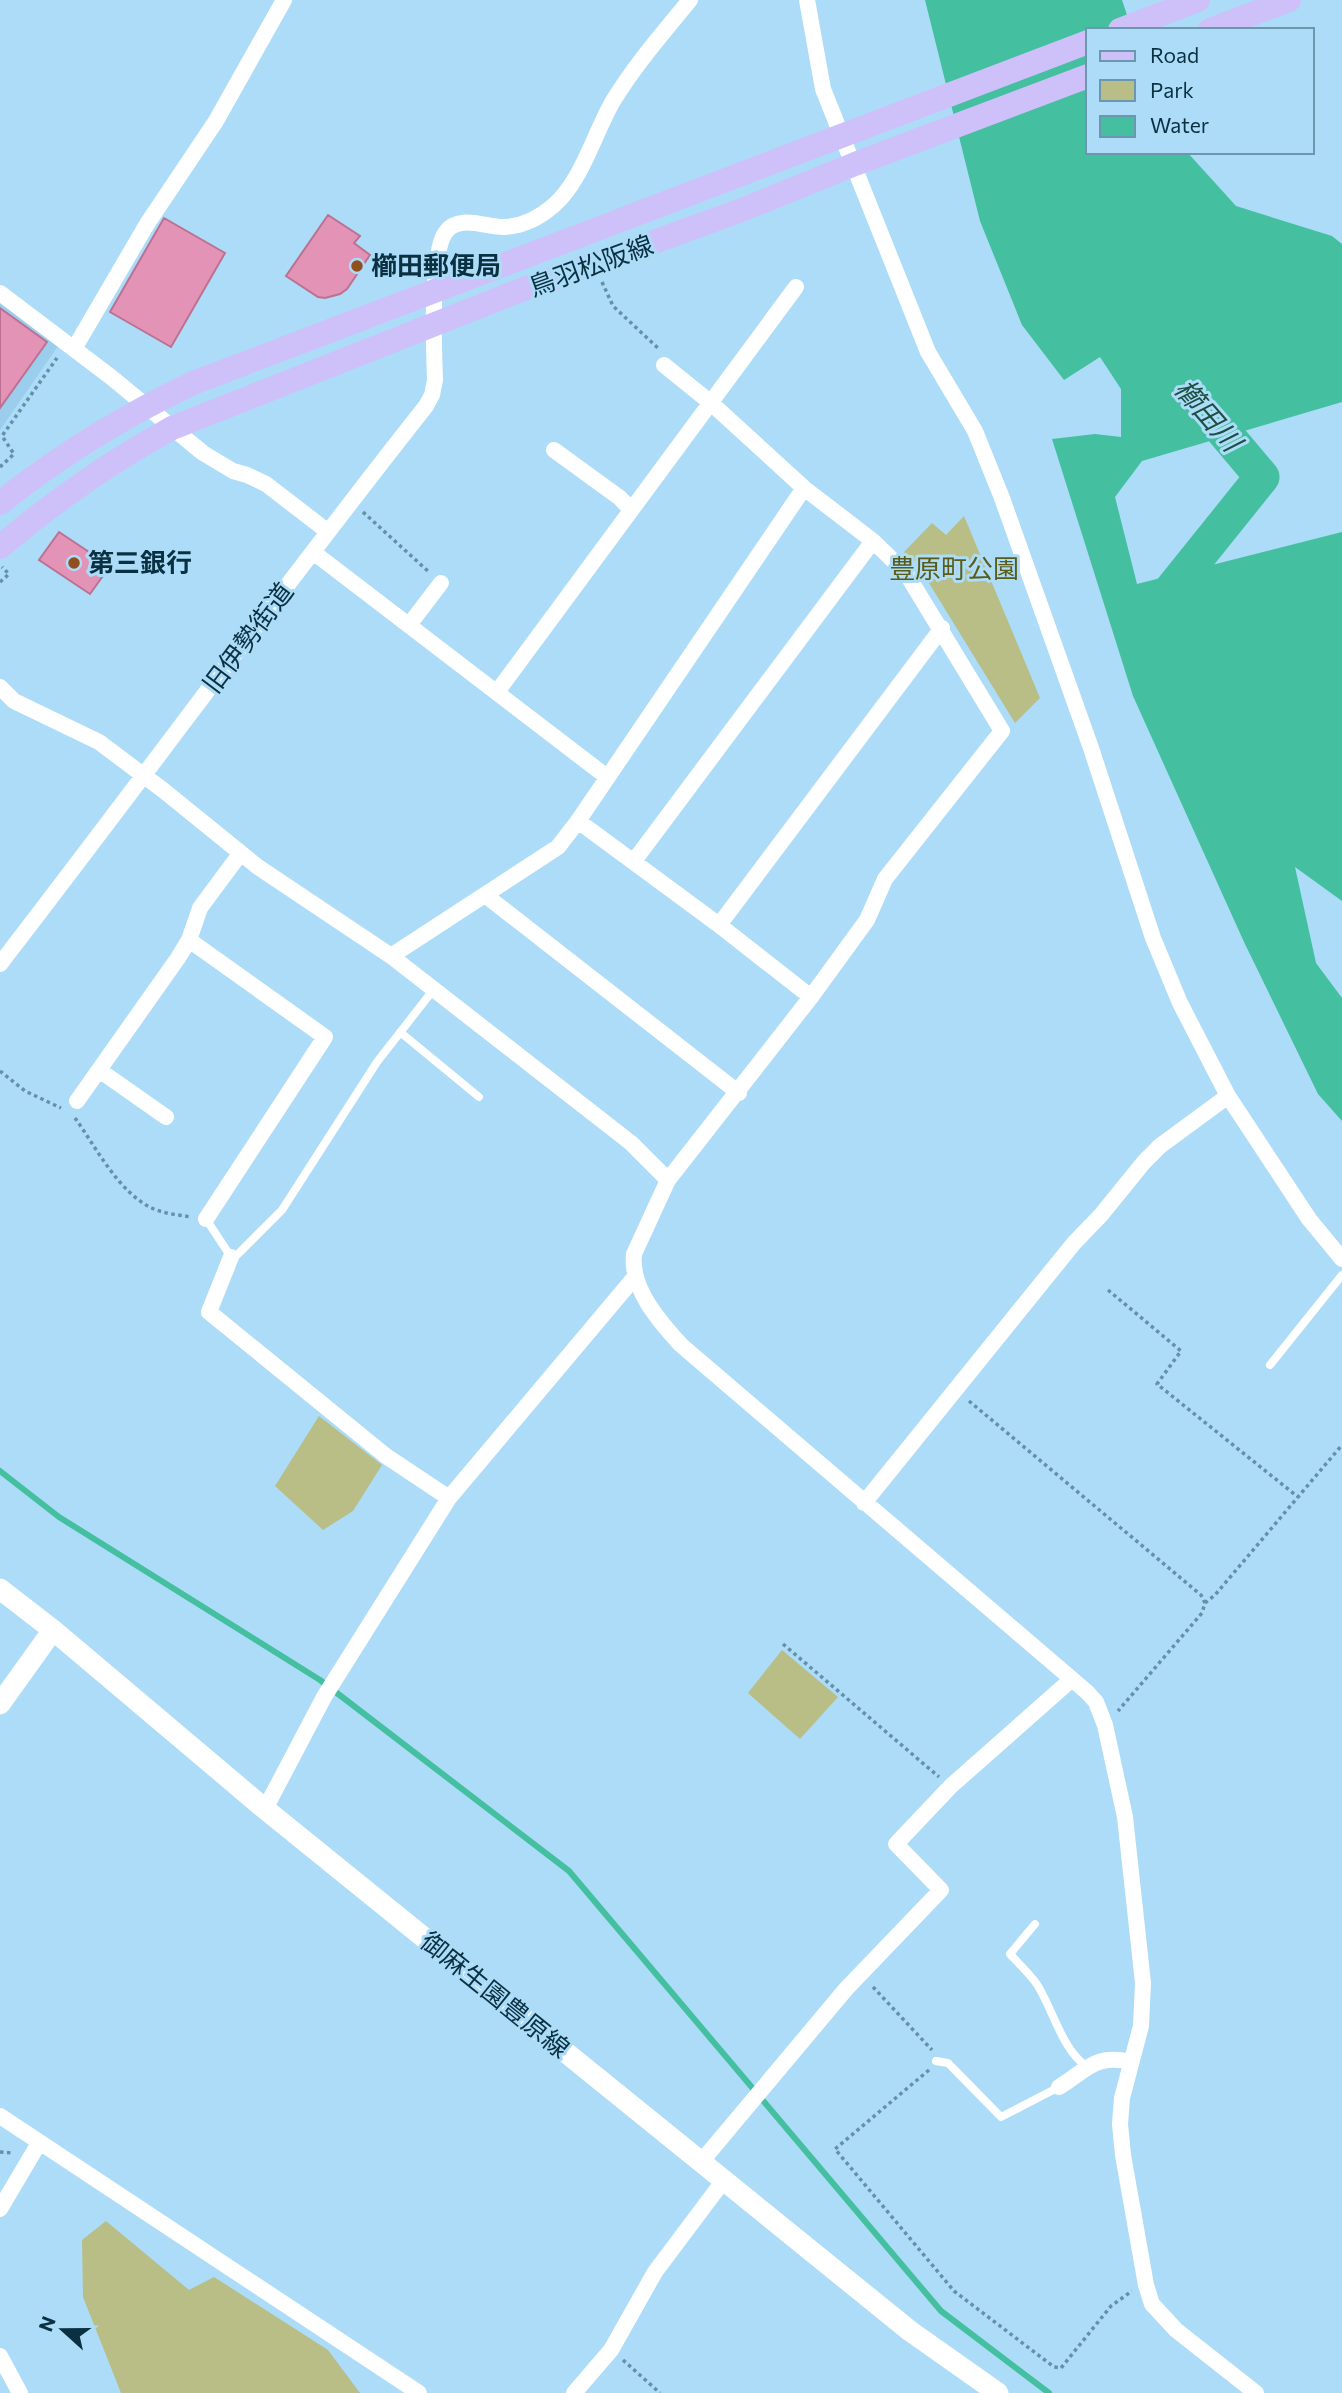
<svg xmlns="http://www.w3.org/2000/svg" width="1342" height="2393" viewBox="0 0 1342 2393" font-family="Commissioner,'Noto Sans JP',sans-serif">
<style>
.built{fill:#9aceec}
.green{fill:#b8be85}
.water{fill:#44bfa0}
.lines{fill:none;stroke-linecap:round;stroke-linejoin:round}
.stream{stroke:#44bfa0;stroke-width:6}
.river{stroke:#44bfa0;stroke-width:35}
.building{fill:#e393b5;stroke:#bd7192;stroke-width:2}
.path{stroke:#6591a8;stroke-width:3.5;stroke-dasharray:3.5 3.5;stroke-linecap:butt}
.lane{stroke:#fff;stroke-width:8}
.street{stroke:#fff;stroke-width:16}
.secondary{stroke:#fff;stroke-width:21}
.primary{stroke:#cec1fa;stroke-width:24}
.poi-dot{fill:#914e1e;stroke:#acdcf7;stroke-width:2.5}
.labels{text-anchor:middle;stroke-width:6;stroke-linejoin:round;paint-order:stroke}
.poi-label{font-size:26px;font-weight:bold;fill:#0a3042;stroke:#acdcf7;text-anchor:start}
.street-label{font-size:26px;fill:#0a3042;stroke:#acdcf7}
.park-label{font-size:26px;fill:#585c18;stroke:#acdcf7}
.water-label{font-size:28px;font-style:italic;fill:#1d5042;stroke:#acdcf7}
</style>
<rect width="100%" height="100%" fill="#acdcf7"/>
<path class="built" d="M0 303 58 346 0 430Z"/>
<path class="green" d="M964 516 1040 698 1015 723 916 562 904 552 932 523 946 535Z
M319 1416 382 1465 353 1511 323 1530 275 1486Z
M782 1650 838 1697 800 1739 748 1693Z
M106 2221 189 2290 214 2277 328 2350 360 2393H121L83 2297 82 2240Z"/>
<path class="water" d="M925 0H1122L1132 30H1088V152H1187L1236 206 1332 236 1342 244V402L1142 461 1115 497 1137 584 1342 532V901L1295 867 1316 963 1342 998V1121L1318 1094 1244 942 1133 696 1052 439 1095 434 1121 437V389L1100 357 1064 380 1022 325 980 221Z"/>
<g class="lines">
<path class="stream" d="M0 1471 59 1517 320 1680 569 1871 941 2311 1049 2393"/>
<path class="river" d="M1156 609 1262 477 1198 401"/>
</g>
<path class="building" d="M328 215 360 236 354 243 370 255 347 289 340 294 325 298 318 297 286 276Z
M164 218 225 253 171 347 110 312Z
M0 308 47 342 0 408Z
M59 532 110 566 90 594 39 560Z"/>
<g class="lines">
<path class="path" d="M602 282 613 306 660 350
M0 467 14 454 2 436 57 358
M363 512 430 573
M0 582 9 574 2 567
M0 1071 25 1091 61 1108
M75 1118C96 1147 119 1194 154 1209 166 1214 179 1215 191 1217
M1108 1290 1181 1351 1157 1384 1298 1497
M969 1401 1201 1595 1205 1603 1202 1613 1118 1711
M1205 1603 1215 1595 1342 1445
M783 1644 939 1777
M873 1987 932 2050
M929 2070 835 2149 954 2291 1054 2367 1061 2368 1111 2306 1132 2291
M0 2152 12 2153
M623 2360 660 2393"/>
<path class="lane" d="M400 1032 479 1097
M206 1219 231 1257 237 1255 282 1210 377 1062 434 989
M1270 1365 1342 1275
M1035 1924 1010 1954C1018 1963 1029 1973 1036 1983 1053 2008 1062 2052 1089 2068
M936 2061 948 2063 1001 2117 1059 2087"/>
<path class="street" d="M807 0 823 89 928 352 975 431 1002 498 1091 748 1153 938 1180 1003 1228 1096 1309 1219 1342 1259
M0 293 111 377 203 453 233 471 247 475 266 484 327 531
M74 349 147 224 216 121 284 0
M664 365 711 403 804 488
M554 450 620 498 631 510
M313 552 607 777
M409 625 441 583
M0 687 14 701 99 742 163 790 258 867 391 956 631 1143 668 1180
M497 692 796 287
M578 821 719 925 811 997
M634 861 873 541
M485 895 739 1093
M719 925 942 628
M189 940 325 1037 206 1219
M391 956 558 847 578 821 804 488 873 541 906 573 1002 731 885 879 867 920 811 997 668 1180 634 1254C630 1288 659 1321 681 1345L1087 1692 1096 1702 1105 1725 1125 1817 1143 1983 1141 2026 1122 2098 1120 2124 1123 2155 1146 2285 1152 2304 1176 2330 1256 2393
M0 964C143 779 281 589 426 406L432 395 435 380C434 350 430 256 445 233 458 213 487 228 505 227 523 226 539 218 553 206 582 181 594 134 613 101 635 65 663 33 690 0
M99 1070 166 1117
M77 1101 178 958 189 940 200 908 240 854
M231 1257 209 1312 386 1456 449 1498
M864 1503 1074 1243 1101 1215 1144 1162 1160 1146 1228 1096
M265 1809 324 1697 449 1498 634 1278
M1059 2087C1088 2069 1095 2054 1131 2062
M0 2116 419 2393
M701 2162 846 1989 941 1890 896 1844 951 1786 1072 1679
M0 2209 39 2143
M0 2356 20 2393
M574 2393 611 2350 655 2272 724 2180"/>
<path class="secondary" d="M0 1589 53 1630 265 1809 910 2331 998 2393
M0 1704 53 1630"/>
<path class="primary" d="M1120 30 1198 0
M1210 30 1289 0
M0 503C60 455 124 416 193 383L1088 42
M0 547C54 501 110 462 172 428L521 290 739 211 855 164 1088 76"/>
</g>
<g class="poi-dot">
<circle cx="357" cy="266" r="7"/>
<circle cx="74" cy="563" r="7"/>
</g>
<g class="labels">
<g class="poi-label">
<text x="371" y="275">櫛田郵便局</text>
<text x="88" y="572">第三銀行</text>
</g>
<g class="street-label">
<text transform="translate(591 266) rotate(-20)" y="9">鳥羽松阪線</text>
<text transform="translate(248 638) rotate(-53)" y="9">旧伊勢街道</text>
<text transform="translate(495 1995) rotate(39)" y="9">御麻生園豊原線</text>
</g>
<g class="park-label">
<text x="954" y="578">豊原町公園</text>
</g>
<g class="water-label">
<text transform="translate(1208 415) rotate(49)" y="10">櫛田川</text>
</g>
</g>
<rect x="1086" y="28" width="228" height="126" fill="#acdcf7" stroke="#6b97af" stroke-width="2"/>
<rect x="1100" y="51" width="35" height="10" fill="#cec1fa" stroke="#6b97af" stroke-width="2"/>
<text x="1150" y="63" font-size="21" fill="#0a3042">Road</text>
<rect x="1100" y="80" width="35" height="21" fill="#b8be85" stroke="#6b97af" stroke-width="2"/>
<text x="1150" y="98" font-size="21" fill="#0a3042">Park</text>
<rect x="1100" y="116" width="35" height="21" fill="#44bfa0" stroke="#6b97af" stroke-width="2"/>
<text x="1150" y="133" font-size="21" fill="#0a3042">Water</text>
<g transform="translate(63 2330) rotate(291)" stroke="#acdcf7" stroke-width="5" paint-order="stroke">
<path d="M0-5L12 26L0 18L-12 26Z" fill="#0a3042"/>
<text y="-10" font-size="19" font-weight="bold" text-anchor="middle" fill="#0a3042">N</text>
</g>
</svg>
